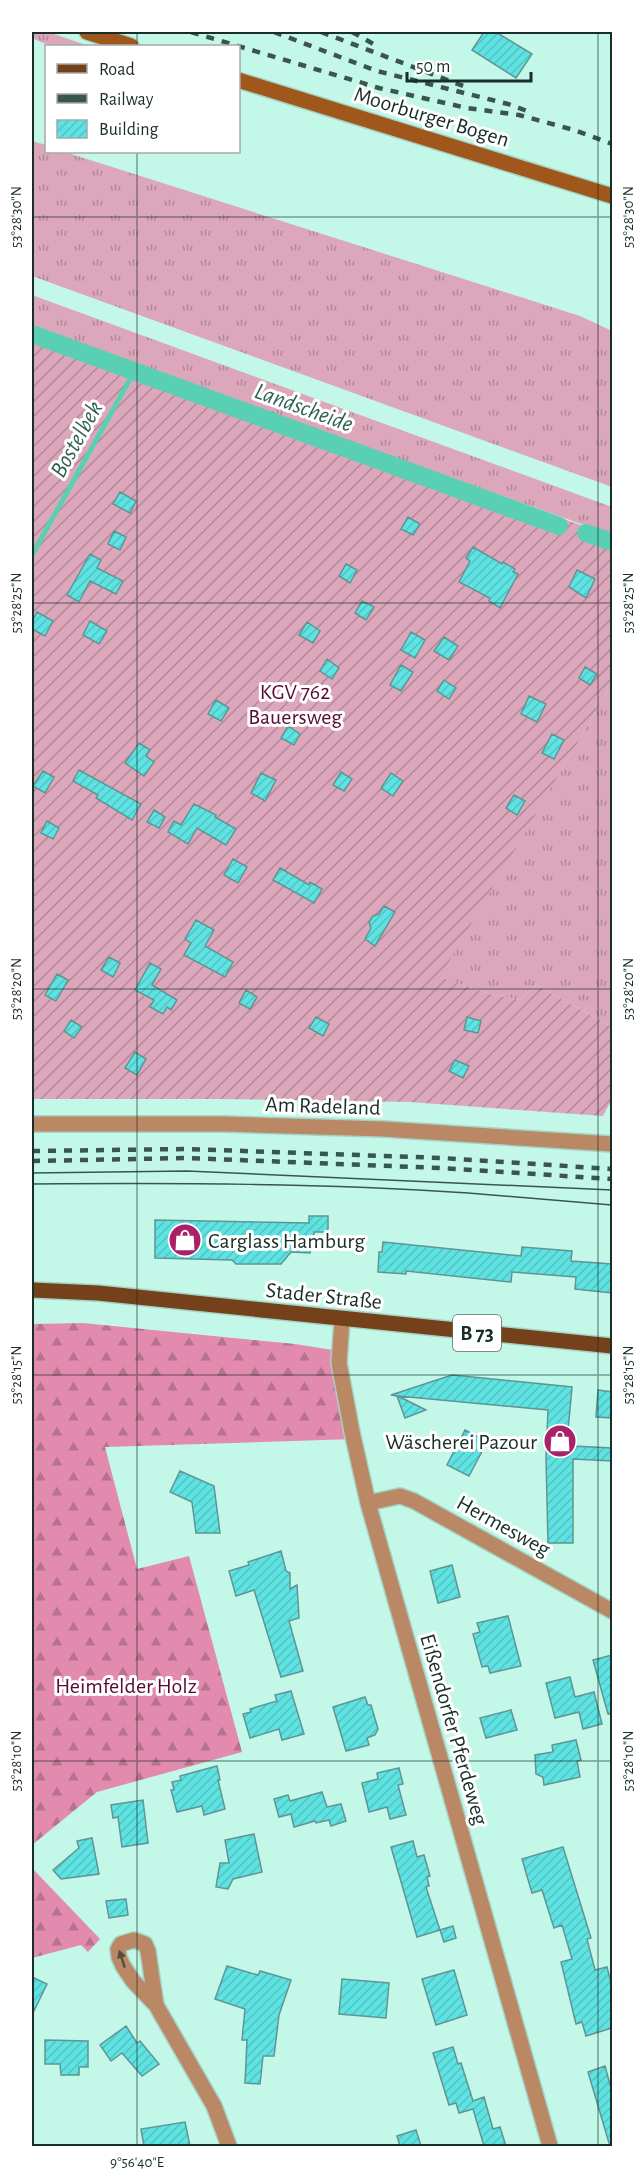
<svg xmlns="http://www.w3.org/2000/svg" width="644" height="2178" viewBox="0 0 644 2178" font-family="'Alegreya Sans',sans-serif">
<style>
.grass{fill:url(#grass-tufts)}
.forest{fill:url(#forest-firs)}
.garden{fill:url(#garden-furrows)}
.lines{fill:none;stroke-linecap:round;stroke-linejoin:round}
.stream{stroke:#59cfb3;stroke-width:5}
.canal{stroke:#59cfb3;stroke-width:18}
.building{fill:url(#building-hatch);stroke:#5f9594;stroke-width:1.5}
.street-casing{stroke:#a4d3c5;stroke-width:18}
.secondary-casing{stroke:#a4d3c5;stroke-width:18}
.primary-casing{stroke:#a4d3c5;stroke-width:18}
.street{stroke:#b86;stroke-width:15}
.secondary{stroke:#a0571c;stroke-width:15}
.primary{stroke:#75411a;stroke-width:15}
.tram{stroke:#3a554d;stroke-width:1.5}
.rail{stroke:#3a554d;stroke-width:4.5;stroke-dasharray:8 8;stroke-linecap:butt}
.oneway{fill:#524e3e}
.ticks{fill:none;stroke:#192e28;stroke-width:1.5;stroke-opacity:0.45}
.labels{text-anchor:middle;stroke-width:6;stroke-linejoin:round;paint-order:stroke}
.shield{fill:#fff;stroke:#5e6d68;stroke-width:1.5}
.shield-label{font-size:21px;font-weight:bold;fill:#192e28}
.street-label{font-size:22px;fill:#192e28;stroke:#fff}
.park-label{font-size:22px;fill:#590a34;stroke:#fff}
.poi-label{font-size:22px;fill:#192e28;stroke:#fff;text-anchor:start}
.water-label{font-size:24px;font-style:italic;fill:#2f6054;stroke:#fff}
.neatline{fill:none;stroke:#192e28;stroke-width:2}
.ticks-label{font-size:15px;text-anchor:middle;fill:#192e28}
</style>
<defs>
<pattern id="grass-tufts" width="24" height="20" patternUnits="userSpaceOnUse" patternTransform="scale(1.5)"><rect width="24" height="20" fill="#dda7bb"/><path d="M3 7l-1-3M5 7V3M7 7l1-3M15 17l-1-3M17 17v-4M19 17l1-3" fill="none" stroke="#b28898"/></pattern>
<pattern id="forest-firs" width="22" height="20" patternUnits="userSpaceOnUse" patternTransform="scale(1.5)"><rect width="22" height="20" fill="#e38baf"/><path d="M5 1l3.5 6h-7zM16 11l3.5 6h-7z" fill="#b7728e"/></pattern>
<pattern id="garden-furrows" width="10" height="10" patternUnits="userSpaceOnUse" patternTransform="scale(1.5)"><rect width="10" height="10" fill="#dda7bb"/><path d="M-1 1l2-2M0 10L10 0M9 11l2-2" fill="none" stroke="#b28898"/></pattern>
<pattern id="building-hatch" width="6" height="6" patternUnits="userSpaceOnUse" patternTransform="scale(1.5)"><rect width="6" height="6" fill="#5fe3e2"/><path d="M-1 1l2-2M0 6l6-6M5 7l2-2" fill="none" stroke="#52c3c2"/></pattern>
</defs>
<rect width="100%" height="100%" fill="#c3f7e8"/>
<path class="grass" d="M32 32H48L89 46H50L32 38Z
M32 141 46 145V152H65L580 316 612 331V487L32 276Z
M32 295 612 507V535L32 328Z
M612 684V1027L536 985 520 1000 490 994 439 977Z"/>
<path class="forest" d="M83 1323 295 1344 339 1351 354 1439 105 1447 137 1569 189 1556 242 1752 97 1792 32 1845V1324Z
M32 1868 100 1939 88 1952 81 1945 32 1958Z"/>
<path class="garden" d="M32 332 612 536V684L440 977 490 994 520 1000 536 985 612 1027V1099L603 1116 409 1102 218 1099H32Z"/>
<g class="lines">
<path class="stream" d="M32 555 134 372"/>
<path class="canal" d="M32 334 559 526
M586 533 612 542"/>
</g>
<path class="building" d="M484 32H496L532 54 516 78 472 50Z
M120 492 136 501 130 513 113 504Z
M408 517 420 524 413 535 401 529Z
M114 531 126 537 120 550 108 544Z
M473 547 502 564 503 562 515 569 513 572 518 574 500 608 489 601 490 598 459 582 470 561 466 558Z
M90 554 101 560 97 568 123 581 116 594 90 581 79 602 67 595Z
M346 564 357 570 350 583 339 576Z
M577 570 595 579 586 598 569 587Z
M362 601 374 607 366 620 355 613Z
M37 612 53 621 45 636 32 629V622Z
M90 621 107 631 99 644 83 635Z
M307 622 320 631 313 643 299 635Z
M411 632 425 640 415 658 401 650Z
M444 637 458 646 449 660 434 651Z
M327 659 339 668 332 679 320 671Z
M401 665 413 672 401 691 390 685Z
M585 667 597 674 590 685 579 678Z
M444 680 456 688 449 699 437 691Z
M529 696 546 704 537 722 521 714Z
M216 700 229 708 221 721 208 714Z
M288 726 300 734 294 745 281 738Z
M552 734 564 740 554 759 542 753Z
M139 743 150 750 146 756 154 762 144 776 125 763Z
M79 770 141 804 132 820 96 798 98 795 73 781Z
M43 771 54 777 45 793 33 786Z
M341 772 352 779 344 791 333 785Z
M261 773 276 780 265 801 251 793Z
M391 773 403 781 393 796 381 788Z
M514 795 525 801 517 815 506 808Z
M194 804 216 815 215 817 236 829 226 845 197 828 188 844 168 832 174 821 181 825Z
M154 810 165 817 159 828 147 822Z
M47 821 59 828 53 839 41 833Z
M233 859 247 867 238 883 224 875Z
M280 868 309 885 310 882 322 889 314 903 273 880Z
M384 906 395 912 375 946 365 939 371 928 369 922 373 916 379 914Z
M196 920 214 930 205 946 233 962 225 977 184 955 191 943 185 939Z
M109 957 120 963 113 977 101 970Z
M150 963 161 969 152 985 177 1000 171 1010 167 1007 163 1014 150 1007 154 1000 135 990Z
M57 974 68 980 56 1001 45 995Z
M246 990 257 997 250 1009 239 1003Z
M316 1017 329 1024 323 1036 309 1028Z
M467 1017 481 1021 478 1033 464 1030Z
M71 1020 82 1027 74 1038 64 1031Z
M135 1052 146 1059 137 1075 125 1068Z
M455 1060 469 1066 463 1078 449 1071Z
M309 1216H328V1232H314V1238H311L310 1253 291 1252 281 1264H236L232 1260 155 1258V1220L309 1223Z
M383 1242 521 1256 522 1247 572 1251 571 1261 612 1264V1293L575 1289 576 1277 512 1272 511 1282 406 1271V1274L378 1272 379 1252H382Z
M452 1375 572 1387 568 1431H573V1446L612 1448V1461L573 1459V1543H548L546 1458 548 1410 398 1396 426 1410 405 1418 397 1396 391 1395Z
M598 1390 612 1392V1418L596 1417Z
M465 1430 487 1442 469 1476 447 1465Z
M180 1471 214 1486 220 1533H196L192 1502 170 1492Z
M281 1551 286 1571 290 1573V1589L297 1585 299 1618 289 1621 303 1671 281 1677 254 1590 236 1596 229 1571 249 1565 248 1562Z
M452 1565 460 1597 438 1603 430 1571Z
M508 1616 521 1666 490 1673 488 1666 482 1667 473 1634 480 1632 477 1623Z
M612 1655V1714H608L593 1660Z
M570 1677 575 1697 594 1692 602 1724 583 1729 579 1712 555 1718 546 1683Z
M291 1691 304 1734 282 1740 279 1729 250 1738 243 1714 251 1712 250 1709 277 1701 275 1695Z
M365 1697 368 1705H371L378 1729 375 1735 367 1738 369 1745 346 1751 333 1707Z
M511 1710 517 1730 486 1738 480 1718Z
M576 1740 581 1760 577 1761 580 1777 544 1785 543 1777 536 1774 535 1755 553 1752 552 1745Z
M217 1766 220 1780H218L225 1809 204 1815 202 1806 177 1812 171 1790H174L172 1782 181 1780 180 1776Z
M399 1768 403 1784 398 1785 406 1815 390 1819 387 1807 369 1812 362 1783 378 1779 377 1773Z
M322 1792 327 1807 341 1804 346 1821 331 1826 329 1820 316 1823 315 1821 294 1827 291 1814 279 1817 274 1799 288 1795 290 1801Z
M143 1800 148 1843 122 1847 118 1817 113 1818 111 1805Z
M254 1834 262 1872 233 1879 228 1889 216 1887 220 1863H229L225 1840Z
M92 1838 99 1874 61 1879 53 1870 79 1848 77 1841Z
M413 1841 417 1857 424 1855 430 1876 427 1877 429 1886 426 1887 440 1930 417 1937 391 1847Z
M563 1847 591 1938 587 1939 595 1970 607 1967 612 1987V2028L586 2036 582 2022 576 2024 561 1962 572 1959 562 1925 554 1928 542 1890 532 1893 522 1859Z
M126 1899 128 1915 109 1918 106 1901Z
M453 1926 456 1938 444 1942 440 1930Z
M227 1966 258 1975 260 1971 291 1980 279 2015 274 2056H263L260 2084 245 2083 247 2040H242L245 2009 215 1999Z
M454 1970 467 2015 436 2025 422 1979Z
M32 1977 47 1984 32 2015Z
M342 1979 389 1983 386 2018 339 2014Z
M126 2026 137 2043 140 2041 159 2064 142 2076 122 2053 111 2061 100 2045Z
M45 2040 88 2041V2067H79V2075H61L60 2064H45Z
M453 2047 458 2064 461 2063 473 2101 484 2097 493 2129 500 2127 506 2146H484L473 2109 459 2113 456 2103 449 2105 433 2053Z
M605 2066 612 2092V2143H609L588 2072Z
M185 2122 190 2146H144L141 2129Z
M416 2130 421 2146H400L397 2136Z"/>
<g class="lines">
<g class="street-casing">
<path id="street" d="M32 1124H225L383 1129 612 1144
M342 1320 339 1363 352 1432 368 1503 550 2146
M368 1503 400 1496 414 1501 612 1611
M156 2005 148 1951 145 1944 134 1940 121 1944 118 1949 119 1957 123 1966 133 1981 156 2005 214 2106 229 2146"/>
</g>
<g class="secondary-casing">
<path id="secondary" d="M87 32 131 46
M238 80 612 196"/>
</g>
<g class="primary-casing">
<path id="primary" d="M32 1290 98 1293 612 1346"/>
</g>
<use href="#street" class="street"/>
<use href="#secondary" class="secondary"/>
<use href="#primary" class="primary"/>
<path class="tram" d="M32 1173 187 1171 612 1190
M32 1184C177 1183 323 1183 468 1193 516 1197 564 1201 612 1205"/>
<path class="rail" d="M191 32 379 88 467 108 519 115 574 130 612 144
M274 32 377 71 508 104 527 111
M321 32 466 87
M352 32 377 46
M32 1151 187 1149 442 1158 612 1169
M32 1161 186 1158 441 1168 612 1179"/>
</g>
<defs><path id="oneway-solid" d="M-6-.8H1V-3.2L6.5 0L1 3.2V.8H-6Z" transform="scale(1.5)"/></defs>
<use class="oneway" href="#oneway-solid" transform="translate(122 1959) rotate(-108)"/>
<path class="ticks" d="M137 32V46M598 32V2146M137 152V2146M32 217H612M32 603H612M32 989H612M32 1375H612M32 1761H612"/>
<defs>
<g id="shop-disc" transform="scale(1.725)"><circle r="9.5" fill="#a92168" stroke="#fff"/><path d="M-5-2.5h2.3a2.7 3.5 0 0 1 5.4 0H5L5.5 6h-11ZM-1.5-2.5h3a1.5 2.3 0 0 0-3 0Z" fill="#fff"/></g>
</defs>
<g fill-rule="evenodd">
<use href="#shop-disc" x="185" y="1240"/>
<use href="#shop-disc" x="560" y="1441"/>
</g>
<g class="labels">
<rect class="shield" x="453" y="1315" width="48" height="36" rx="4.5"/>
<g class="shield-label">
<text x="477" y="1340">B 73</text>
</g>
<g class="street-label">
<text transform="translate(432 116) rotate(17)" y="8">Moorburger Bogen</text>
<text transform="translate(323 1105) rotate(2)" y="8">Am Radeland</text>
<text transform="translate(324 1295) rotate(6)" y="8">Stader Straße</text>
<text transform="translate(504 1525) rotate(29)" y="8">Hermesweg</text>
<text transform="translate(455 1729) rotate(74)" y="8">Eißendorfer Pferdeweg</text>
</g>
<g class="park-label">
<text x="295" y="699">KGV 762<tspan x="295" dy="25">Bauersweg</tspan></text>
<text x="126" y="1693">Heimfelder Holz</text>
</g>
<g class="poi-label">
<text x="208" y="1248">Carglass Hamburg</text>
<text x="537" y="1449" text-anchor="end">Wäscherei Pazour</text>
</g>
<g class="water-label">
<text transform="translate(304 407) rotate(20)" y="8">Landscheide</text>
<text transform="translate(76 439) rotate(-61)" y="8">Bostelbek</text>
</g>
</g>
<rect width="644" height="2178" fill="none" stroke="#ffffff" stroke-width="66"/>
<rect x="45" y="45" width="195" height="108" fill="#ffffff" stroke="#a3aba9" stroke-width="1.5"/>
<rect x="57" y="64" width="30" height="9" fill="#75411a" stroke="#a3aba9" stroke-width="1.5"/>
<text x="99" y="75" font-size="18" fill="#192e28">Road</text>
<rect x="57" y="94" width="30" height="9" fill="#3a554d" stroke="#a3aba9" stroke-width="1.5"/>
<text x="99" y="105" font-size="18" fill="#192e28">Railway</text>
<rect x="57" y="120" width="30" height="18" fill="url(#building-hatch)" stroke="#a3aba9" stroke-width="1.5"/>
<text x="99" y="135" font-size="18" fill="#192e28">Building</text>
<path d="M407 72v9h124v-9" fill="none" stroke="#192e28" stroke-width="3"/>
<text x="416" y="72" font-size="18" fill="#192e28" stroke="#ffffff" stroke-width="4.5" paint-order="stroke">50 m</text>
<rect x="33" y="33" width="578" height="2112" class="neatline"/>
<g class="ticks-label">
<text transform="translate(16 217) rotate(-90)" y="5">53°28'30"N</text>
<text transform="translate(628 217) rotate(-90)" y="5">53°28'30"N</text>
<text transform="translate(16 603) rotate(-90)" y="5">53°28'25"N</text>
<text transform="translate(628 603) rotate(-90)" y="5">53°28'25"N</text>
<text transform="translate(16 989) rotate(-90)" y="5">53°28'20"N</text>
<text transform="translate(628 989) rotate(-90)" y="5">53°28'20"N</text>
<text transform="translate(16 1375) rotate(-90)" y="5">53°28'15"N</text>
<text transform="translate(628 1375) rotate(-90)" y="5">53°28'15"N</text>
<text transform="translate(16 1761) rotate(-90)" y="5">53°28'10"N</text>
<text transform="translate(628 1761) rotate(-90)" y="5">53°28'10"N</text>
<text x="137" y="2167">9°56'40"E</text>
</g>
</svg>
